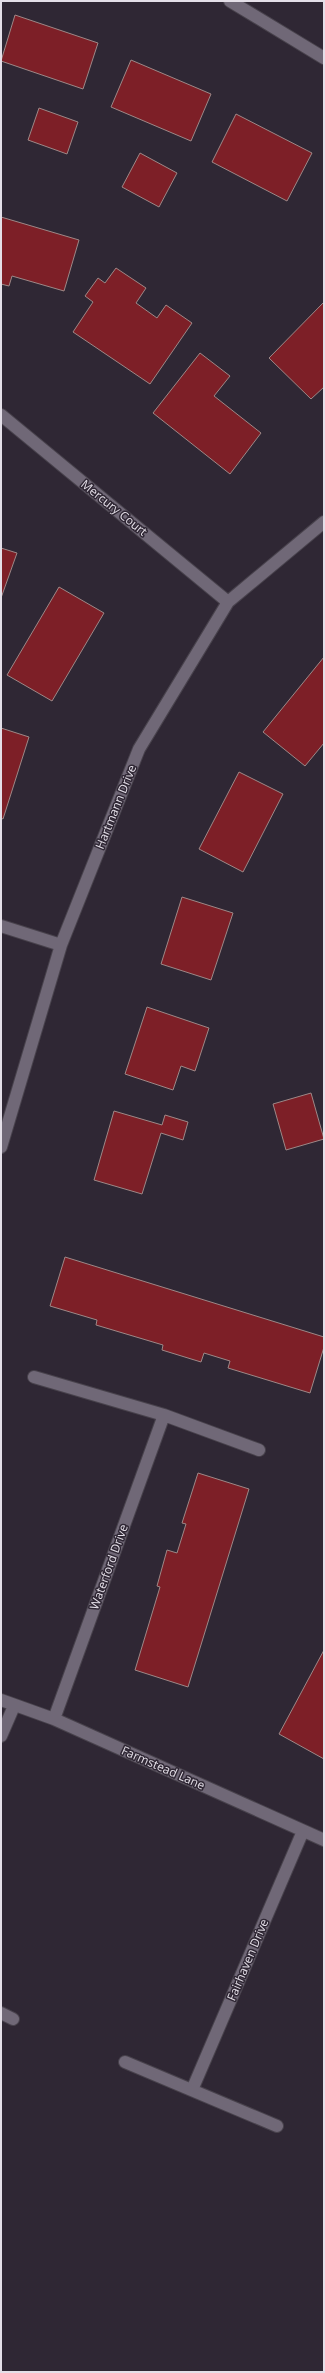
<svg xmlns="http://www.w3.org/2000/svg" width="325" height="2373" viewBox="0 0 325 2373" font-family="'Open Sans',sans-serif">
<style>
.building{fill:#7d1f27;stroke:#9d8887}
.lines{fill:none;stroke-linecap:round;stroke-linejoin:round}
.minor-casing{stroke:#48424c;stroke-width:14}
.minor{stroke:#706877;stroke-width:12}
.labels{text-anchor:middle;stroke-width:3;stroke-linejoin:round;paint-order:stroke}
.street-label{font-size:12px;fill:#e4dfe8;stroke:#2f2734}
</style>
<rect width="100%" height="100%" fill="#2f2734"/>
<path class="building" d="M15 15 98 43 83 89 1 61Z
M131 60 211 94 191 141 111 107Z
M39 108 78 122 67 154 28 140Z
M236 114 312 153 287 201 212 162Z
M140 153 177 173 159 207 122 187Z
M1 217 79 240 64 291 12 276 9 286 1 284Z
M116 268 146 288 136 303 157 318 166 305 192 323 150 384 73 332 93 302 85 296 98 278 105 283Z
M324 302V387L311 399 269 358Z
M200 353 230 376 214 396 261 433 230 474 153 413Z
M1 548 17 553 1 598Z
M59 587 104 613 52 701 7 675Z
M324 657V743L305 766 263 732Z
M1 728 29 737 3 819 1 818Z
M239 772 283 794 243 872 199 849Z
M182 897 233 913 211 980 161 964Z
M147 1007 209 1028 195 1071 181 1066 173 1090 125 1074Z
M311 1093 324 1139 286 1150 273 1104Z
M114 1111 162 1125 165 1115 188 1122 183 1140 161 1133 142 1194 94 1180Z
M65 1257 324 1337V1347L310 1393 228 1368 230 1361 204 1353 201 1362 162 1350 163 1345 96 1325 97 1320 50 1306Z
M198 1473 249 1489 188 1687 135 1670 160 1587 157 1586 167 1550 177 1553 186 1524 182 1523Z
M324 1650V1759L279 1734Z"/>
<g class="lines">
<g class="minor-casing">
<path id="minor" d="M230 1 324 58
M1 415 228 602
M1 926 61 945
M1 1147 61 945 139 749 228 602 324 522
M34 1377 164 1415 259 1450
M1 1700 54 1719 324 1840
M54 1719 164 1415
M1 1736 14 1706
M1 2013 13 2019
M125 2062 277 2126
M192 2090 303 1831"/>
</g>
<use href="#minor" class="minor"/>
</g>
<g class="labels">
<g class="street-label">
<text transform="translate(114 508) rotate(39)" y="4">Mercury Court</text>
<text transform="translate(116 807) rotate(-68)" y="4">Hartmann Drive</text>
<text transform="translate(109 1567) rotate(-70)" y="4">Waterford Drive</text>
<text transform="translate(163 1768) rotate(24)" y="4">Farmstead Lane</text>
<text transform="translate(248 1960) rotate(-67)" y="4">Fairhaven Drive</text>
</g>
</g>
<rect width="325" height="2373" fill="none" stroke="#e4dfe8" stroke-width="4"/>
</svg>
